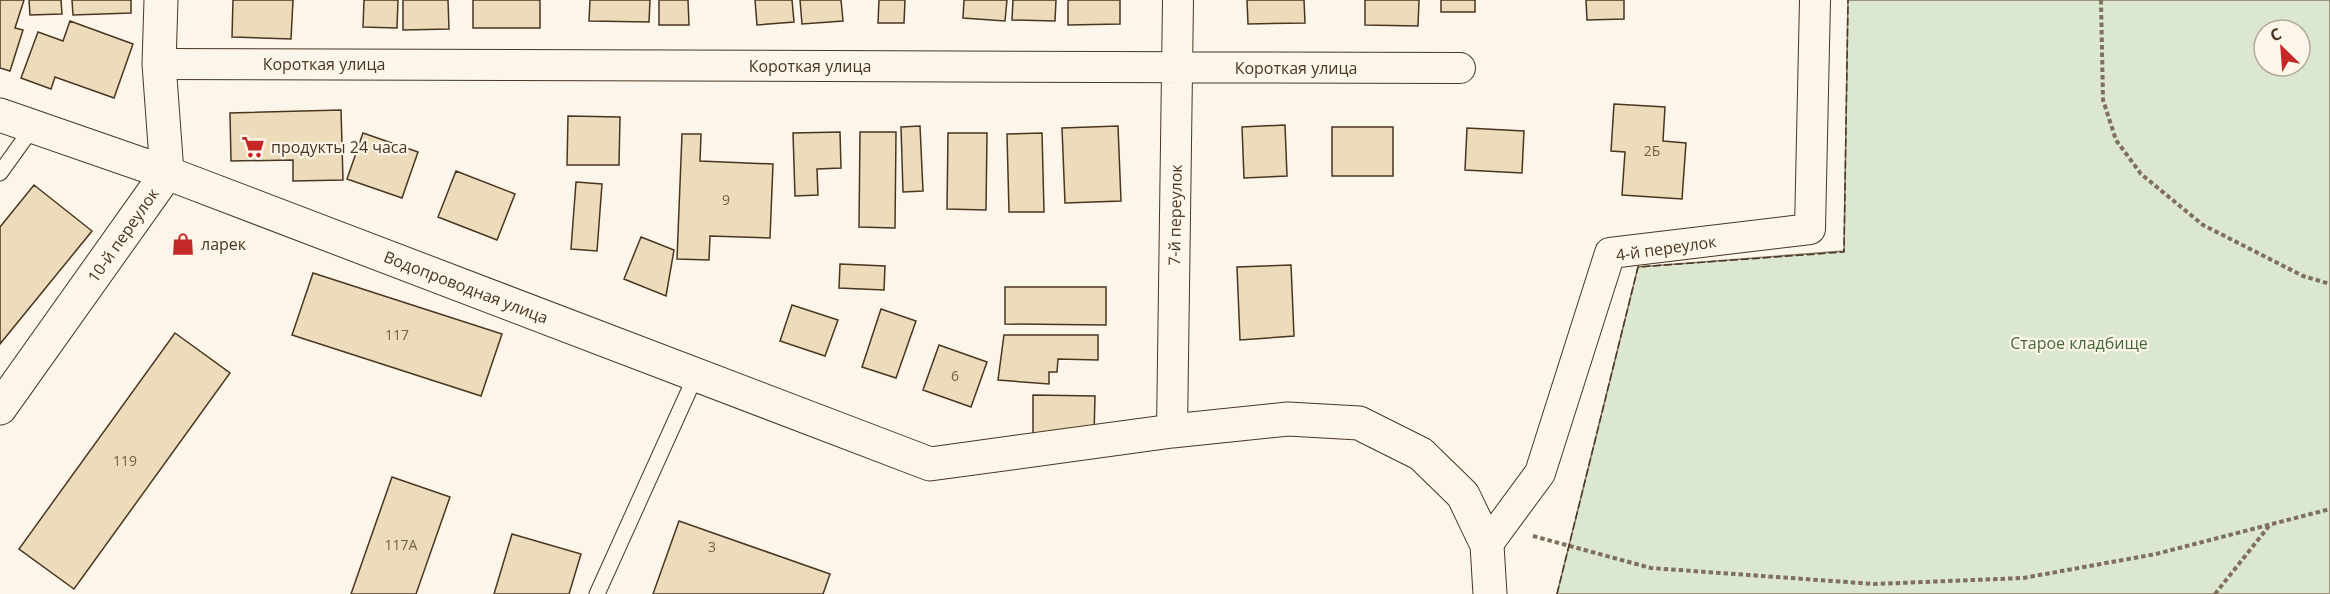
<svg xmlns="http://www.w3.org/2000/svg" width="2330" height="594" viewBox="0 0 2330 594" font-family="'Open Sans',sans-serif">
<style>
.green{fill:#dce7d0;stroke:#887966;stroke-width:1.5;fill-rule:evenodd}
.building{fill:#ecdcbc;stroke:#4a3520;stroke-width:1.5}
.lines{fill:none;stroke-linecap:round;stroke-linejoin:round}
.service-casing{stroke:#4a3520;stroke-width:17}
.minor-casing{stroke:#4a3520;stroke-width:32}
.tertiary-casing{stroke:#4a3520;stroke-width:35}
.path{stroke:#7f6f5c;stroke-width:4;stroke-dasharray:4.5 3;stroke-linecap:butt}
.service{stroke:#fbf6e9;stroke-width:15}
.minor{stroke:#fbf6e9;stroke-width:30}
.tertiary{stroke:#fbf6e9;stroke-width:33}
.fence{stroke:#4a3520;stroke-width:1.5;stroke-dasharray:8 3;stroke-linecap:butt}
.labels{text-anchor:middle;stroke-width:4.5;stroke-linejoin:round;paint-order:stroke}
.number-label{font-size:14px;fill:#725f47}
.street-label{font-size:16px;fill:#4a3520;stroke:#fbf6e9}
.poi-label{font-size:16px;fill:#4a3520;stroke:#fbf6e9;text-anchor:start}
.park-label{font-size:16px;fill:#436837;stroke:#fbf6e9}
</style>
<rect width="100%" height="100%" fill="#fbf6e9"/>
<path class="green" d="M1848 0H2330V594H1557L1638 267 1844 251ZM2264 30H2300V66H2264Z"/>
<path class="building" d="M0 0H24L15 28 23 30 10 71 0 68Z
M29 0H61L62 14 30 15Z
M72 0H131V13L73 15Z
M233 0H293L291 39 232 37Z
M364 0H398L397 28 363 27Z
M403 0H448L449 29 403 30Z
M473 0H540V28H473Z
M590 0H650L649 22 589 21Z
M659 0H688L689 25H659Z
M755 0H792L794 22 757 25Z
M800 0H841L843 21 802 24Z
M879 0H905L904 23H878Z
M964 0H1007L1005 21 963 18Z
M1013 0H1056L1055 21 1012 20Z
M1068 0H1120V24L1068 25Z
M1247 0H1304L1305 23 1248 24Z
M1365 0H1419L1418 26 1365 25Z
M1441 0H1475V12H1441Z
M1586 0H1624V19L1587 20Z
M70 21 133 44 114 98 55 77 51 89 21 78 38 32 63 41Z
M1614 104 1665 107 1663 141 1686 143 1682 199 1622 195 1625 152 1611 151Z
M341 110 343 180 293 181V160L231 161 230 113Z
M568 116 620 117 619 165H567Z
M1285 125 1287 176 1244 178 1242 127Z
M920 126 923 191 903 192 901 127Z
M1118 126 1121 201 1065 203 1062 128Z
M1332 127H1393V176H1332Z
M1467 128 1524 131 1522 173 1465 170Z
M840 132 841 168 817 169 818 195 795 196 793 133Z
M860 132H896L895 228 859 227Z
M363 133 418 152 402 198 347 179Z
M948 133H987L986 210 947 209Z
M1042 133 1044 212H1009L1007 134Z
M682 134H701L700 161 773 164 770 238 710 236 709 260 677 259Z
M456 171 515 194 497 240 438 217Z
M576 182 602 184 597 251 571 249Z
M34 185 92 231 0 344V227Z
M641 237 674 250 666 296 624 279Z
M840 264 885 266 884 290 839 288Z
M1291 265 1294 336 1240 340 1237 267Z
M313 273 502 334 481 396 292 335Z
M1005 287H1106V325L1005 324Z
M792 305 838 320 825 356 780 341Z
M881 309 916 321 896 378 862 367Z
M175 333 230 373 74 589 19 549Z
M1004 335H1098V360L1058 359 1057 372H1049V384L998 380Z
M939 345 987 362 971 407 923 390Z
M1033 395 1095 396 1094 435 1033 434Z
M392 477 450 497 416 594H351Z
M679 521 830 574 823 594H653Z
M512 534 581 554 569 594H494Z"/>
<g class="lines">
<g class="service-casing">
<path id="service" d="M0 173 33 127
M597 594 696 375"/>
</g>
<g class="minor-casing">
<path id="minor" d="M159 64 1460 68
M1172 431 1178 0
M1487 545 1540 473 1610 253 1810 229 1815 0"/>
</g>
<g class="tertiary-casing">
<path id="tertiary" d="M0 115 167 173 930 464 1172 431 1288 419 1359 423 1421 454 1463 495 1487 545 1490 594
M0 408 167 173 159 64 161 0"/>
</g>
<path class="path" d="M2101 0 2103 100 2116 140 2141 174 2203 225 2303 276 2330 284
M1533 536 1651 568 1874 584 2023 578 2156 554 2330 509
M2215 594 2269 526"/>
<use href="#service" class="service"/>
<use href="#minor" class="minor"/>
<use href="#tertiary" class="tertiary"/>
<path class="fence" d="M1557 594 1638 267 1844 252 1848 0"/>
</g>
<defs>
<g id="supermarket-bare" transform="scale(1.8)"><path d="M-6-5.5h2.5l.6 2H6L4.5 2H-2.5L-4.4-4H-6ZM-1.5 3.2a1.3 1.3 0 1 0 .1 0ZM3 3.2a1.3 1.3 0 1 0 .1 0Z" fill="#c62828" stroke="#fbf6e9" stroke-width="2.5" paint-order="stroke"/></g>
<g id="shop-bare" transform="scale(1.8)"><path d="M-5-2.5h2.3a2.7 3.5 0 0 1 5.4 0H5L5.5 6h-11ZM-1.5-2.5h3a1.5 2.3 0 0 0-3 0Z" fill="#c62828" stroke="#fbf6e9" stroke-width="2.5" paint-order="stroke"/></g>
</defs>
<g fill-rule="evenodd">
<use href="#supermarket-bare" x="253" y="147"/>
<use href="#shop-bare" x="183" y="244"/>
</g>
<g class="labels">
<g class="number-label">
<text x="1652" y="156">2Б</text>
<text x="726" y="205">9</text>
<text x="397" y="340">117</text>
<text x="955" y="381">6</text>
<text x="125" y="466">119</text>
<text x="401" y="550">117А</text>
<text x="712" y="552">3</text>
</g>
<g class="street-label">
<text x="324" y="70">Короткая улица</text>
<text x="810" y="72">Короткая улица</text>
<text x="1296" y="74">Короткая улица</text>
<text transform="translate(1175 215) rotate(-89)" y="6">7-й переулок</text>
<text transform="translate(123 235) rotate(-55)" y="6">10-й переулок</text>
<text transform="translate(1666 248) rotate(-8)" y="6">4-й переулок</text>
<text transform="translate(466 287) rotate(21)" y="6">Водопроводная улица</text>
</g>
<g class="poi-label">
<text x="271" y="153">продукты 24 часа</text>
<text x="201" y="250">ларек</text>
</g>
<g class="park-label">
<text x="2079" y="349">Старое кладбище</text>
</g>
</g>
<g transform="translate(2282 48) rotate(335)"><circle r="28" fill="#fbf6e9" stroke="#b4a999" stroke-width="1.5"/>
<path d="M0-4.5L10 22L0 15L-10 22Z" fill="#c62828"/>
<text y="-9" font-size="16" font-weight="bold" text-anchor="middle" fill="#4a3520">С</text>
</g>
</svg>
